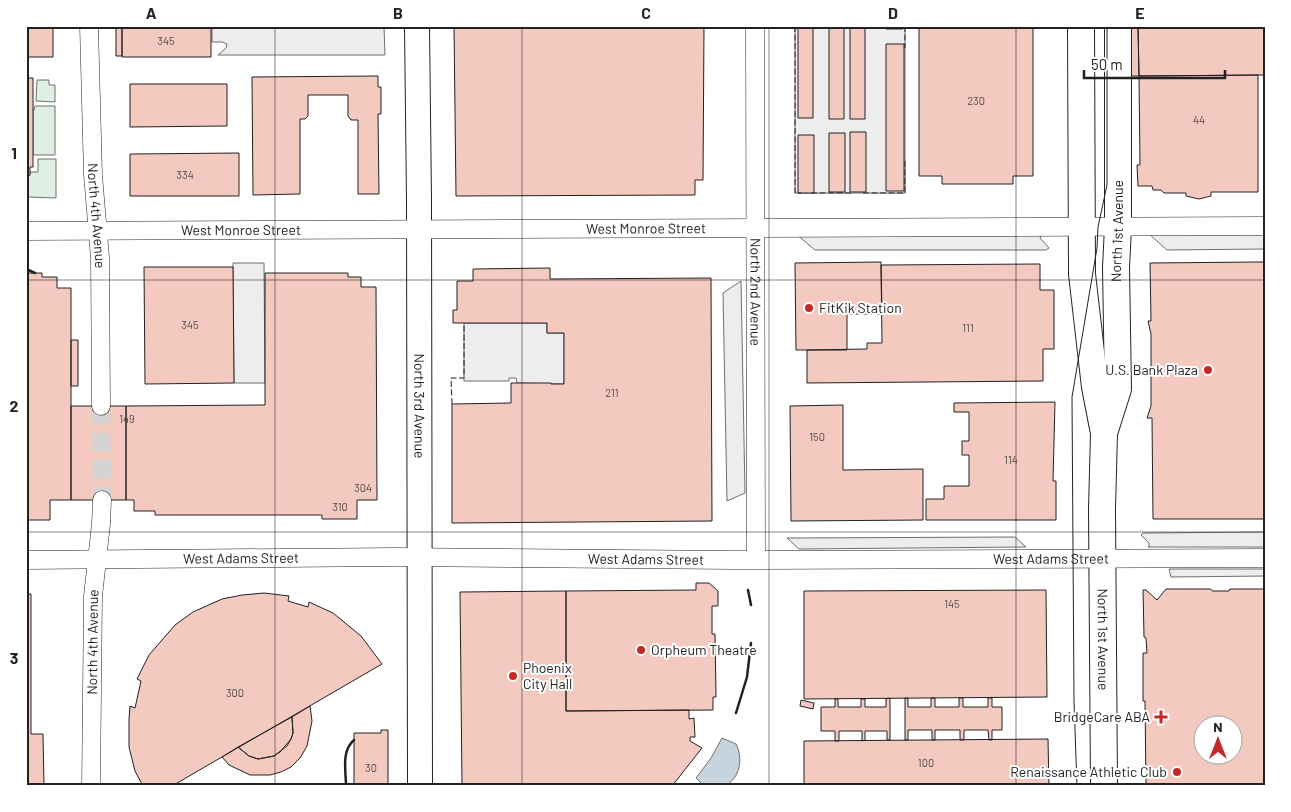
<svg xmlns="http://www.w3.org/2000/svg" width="1291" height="812" viewBox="0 0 1291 812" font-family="Barlow,sans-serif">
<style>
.green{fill:#e0efe3;stroke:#6f6f6f}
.parking{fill:#ededed;stroke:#6f6f6f}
.water{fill:#c7d3dd;stroke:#6f6f6f}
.building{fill:#f3c9c0;stroke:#222;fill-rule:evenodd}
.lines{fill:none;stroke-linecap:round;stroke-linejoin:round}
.street-tunnel{stroke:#d3d3d3;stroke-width:18;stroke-dasharray:18 9;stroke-linecap:butt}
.street-casing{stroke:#222;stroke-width:19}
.secondary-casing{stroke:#222;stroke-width:26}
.primary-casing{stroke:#222;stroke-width:28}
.street{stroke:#fff;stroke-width:18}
.secondary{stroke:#fff;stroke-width:24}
.primary{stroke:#fff;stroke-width:26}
.tram{stroke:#222;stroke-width:1}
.fence{stroke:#222;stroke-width:1;stroke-dasharray:6 2.5;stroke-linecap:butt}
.wall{stroke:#222;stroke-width:2.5}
.grid{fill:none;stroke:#222;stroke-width:1;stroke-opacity:0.55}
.poi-dot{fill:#c62828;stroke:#fff;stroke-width:2}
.labels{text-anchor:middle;stroke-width:4;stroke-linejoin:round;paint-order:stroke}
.number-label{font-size:11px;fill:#564c4a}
.street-label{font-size:14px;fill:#222;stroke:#fff}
.poi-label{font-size:14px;fill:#222;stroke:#fff;text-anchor:start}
.neatline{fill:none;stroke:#222;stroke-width:2}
.grid-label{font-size:16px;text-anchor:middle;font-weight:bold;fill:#222}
</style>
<rect width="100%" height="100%" fill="#fff"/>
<path class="green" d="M37 80H49V85H55V102L36 101Z
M35 106H55V155H33V110H34Z
M38 159H56V198L26 197V178L30 175V172H38Z"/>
<path class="parking" d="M212 26H384L385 55H218L226 48 227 44 222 42H212Z
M795 26H905V193H795Z
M796 234 1041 235 1040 238 1049 248 1046 250H815Z
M1149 234H1265V249L1167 250Z
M233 263H264L265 383H234Z
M741 281 745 493 727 501 723 293Z
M464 323H547V333H564V384L517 383 516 378H509V381H464Z
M1265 532V547H1148H1149V543L1141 535 1143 533Z
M1015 537 1026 547 799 549 787 538Z
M1169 569H1265V576L1171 577Z"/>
<path class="water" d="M722 738 736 744C743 757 741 779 724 786 719 788 710 786 704 786L696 778 711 758Z"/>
<path class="building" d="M26 26H53V57H26Z
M116 26H122V56H116Z
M122 26H211V57H122Z
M454 26H704L703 180H695V195L456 196Z
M798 26H813V118H798Z
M829 26H844V119H829Z
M850 26H865V119H850Z
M886 26H903V29H886Z
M919 26H1033V176H1013V184H942V176H919Z
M1130 26H1138L1139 76H1131Z
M1138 26H1265V75L1139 76Z
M886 44H904V191H886Z
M1258 75V192H1211V196L1199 199 1186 196V193H1164L1161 190H1153L1152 186H1138L1137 165H1140L1139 76Z
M378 76V87H381V114H378L379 194H358V120H351L348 116V95H308V116L305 119H300V194L253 195 252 77Z
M26 78H33V167H30V175L26 178Z
M130 84H227V126L130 127Z
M850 132H866V192H850Z
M829 133H845V192H829Z
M798 135H814V193H798Z
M239 153V196H130V154Z
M881 262 882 314H847V350H796L795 263Z
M1257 262H1265V519H1153L1152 418H1147L1151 406V334L1148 321H1151L1150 263Z
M1040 264V290H1054V349H1043V381L807 383V350L867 349V343H882L881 265Z
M144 267H233L234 383 145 384Z
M550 268V279L711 278 712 521 452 523V404L511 403V383H551V384H564V333H547V323H453V310H457V281H473V269Z
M26 273H42V277H57V288H71V500H50V520H26Z
M265 273H348V277H361V287H376L377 500H357V519H322V515H155V511H134V500H126V406L265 405Z
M71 340H78V386H71Z
M1055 402 1053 481H1056V520H926V499H944V486H969V455H962V441H969V412H954V403Z
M843 405V470L923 469V520L791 521 790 406Z
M71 406H126V500H71Z
M696 583H709L718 591V606H712V634H715L716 697H713V710L566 711V591L696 590Z
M1166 589H1210L1213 591H1229L1230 589H1265V786H1146L1145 701H1143V653H1147L1146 638 1144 637 1143 590H1146L1157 600ZM1204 724H1234V754H1204Z
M1046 590 1047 697 804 699V591Z
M566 591V711L689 710V719L694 718 695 737H690V741L702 748 672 786H462L460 592Z
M264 593 289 596 288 601 308 607 309 602 333 613 361 636 382 664 172 786H143L135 771 129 747V719L130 706 135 708 141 681 137 679 149 655 175 625 193 612 222 599 242 595Z
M26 594H31V734H43L44 786H26Z
M890 698V740H887V731H865V740L862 741V731H839V741H835V731H821V707H835V699H838V707H861V699H865V707H886V699Z
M905 698H908V707H931V698H935V707H959V698H963V707H988V698H992V707H1002V730H992V740H989L988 730H964V740H960V730H935V740H932V730H908V740H905Z
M801 700 814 703 813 709 800 706Z
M310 706 312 721 307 746 300 758 291 767 281 772 270 775H250L229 765 222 757 238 747 249 756 258 759 274 756 280 752 291 739 293 733 292 717Z
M292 717 293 733 291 739 287 746 274 756 258 759 249 756 238 747Z
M381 730H388V786H354V733H381Z
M1048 739 1049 786H804V741Z"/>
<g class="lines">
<path class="street-tunnel" d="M101 406 102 500"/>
<g class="street-casing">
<g id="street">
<path id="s1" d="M89 26 93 175 100 258 101 406"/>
<path id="s2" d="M755 26 756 559"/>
<path id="s3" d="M26 231 1265 226"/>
<path id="s4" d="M26 560 393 557 732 560 1265 558"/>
<path id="s5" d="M91 786 93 596 101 524 102 500"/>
</g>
</g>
<g class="secondary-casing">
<g id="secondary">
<path id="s6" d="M417 26 419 201 420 786"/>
</g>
</g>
<g class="primary-casing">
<g id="primary">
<path id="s7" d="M1081 26 1082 274 1095 387 1104 433 1102 509 1104 786"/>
<path id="s8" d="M1105 430 1118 389 1116 268 1118 227V26"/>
</g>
</g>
<use href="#street" class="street"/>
<use href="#secondary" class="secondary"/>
<use href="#primary" class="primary"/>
<path class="tram" d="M1077 786 1074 701 1072 397 1097 248 1098 227 1107 185V26"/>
<path class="fence" d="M795 26V193H801
M905 26V48
M811 193H853
M863 193H905V160
M452 404 451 378H464V323"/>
<path class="wall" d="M26 269 35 273
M748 590 751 605
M736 713 747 677 751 643
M346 786C346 771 341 751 354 740"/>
</g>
<path class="grid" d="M275 26V786M522 26V786M769 26V786M1016 26V786M26 280H1265M26 532H1265"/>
<g class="poi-dot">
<circle cx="809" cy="308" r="5"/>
<circle cx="1208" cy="370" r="5"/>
<circle cx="641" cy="650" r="5"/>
<circle cx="513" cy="676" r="5"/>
<path d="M1158.5 709.5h5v5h5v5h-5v5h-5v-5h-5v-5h5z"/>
<circle cx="1177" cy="772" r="5"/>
</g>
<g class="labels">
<g class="number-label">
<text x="166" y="45">345</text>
<text x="976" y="105">230</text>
<text x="1199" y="124">44</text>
<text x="185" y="179">334</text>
<text x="190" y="329">345</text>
<text x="968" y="332">111</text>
<text x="612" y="397">211</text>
<text x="127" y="423">149</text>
<text x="817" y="441">150</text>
<text x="1011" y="464">114</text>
<text x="363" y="492">304</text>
<text x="340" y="511">310</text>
<text x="952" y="608">145</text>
<text x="235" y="697">300</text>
<text x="926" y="767">100</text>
<text x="371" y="772">30</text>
</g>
<g class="street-label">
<text dy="5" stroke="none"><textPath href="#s1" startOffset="190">North 4th Avenue</textPath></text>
<text dy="5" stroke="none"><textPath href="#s3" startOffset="620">West Monroe Street</textPath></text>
<text dy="5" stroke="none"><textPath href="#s3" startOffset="215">West Monroe Street</textPath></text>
<text dy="5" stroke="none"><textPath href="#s8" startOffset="201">North 1st Avenue</textPath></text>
<text dy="5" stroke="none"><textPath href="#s2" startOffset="266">North 2nd Avenue</textPath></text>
<text dy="5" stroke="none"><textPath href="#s6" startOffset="380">North 3rd Avenue</textPath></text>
<text dy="5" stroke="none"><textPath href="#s4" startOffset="215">West Adams Street</textPath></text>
<text dy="5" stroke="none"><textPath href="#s4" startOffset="1025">West Adams Street</textPath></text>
<text dy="5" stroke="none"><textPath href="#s4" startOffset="620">West Adams Street</textPath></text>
<text dy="5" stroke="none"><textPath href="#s7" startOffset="615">North 1st Avenue</textPath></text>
<text dy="5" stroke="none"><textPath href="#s5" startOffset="144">North 4th Avenue</textPath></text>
</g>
<g class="poi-label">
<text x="819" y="313">FitKik Station</text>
<text x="1198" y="375" text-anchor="end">U.S. Bank Plaza</text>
<text x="651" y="655">Orpheum Theatre</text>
<text x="523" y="673">Phoenix<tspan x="523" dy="16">City Hall</tspan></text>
<text x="1150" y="722" text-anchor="end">BridgeCare ABA</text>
<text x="1167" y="777" text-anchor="end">Renaissance Athletic Club</text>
</g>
</g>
<rect width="1291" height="812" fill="none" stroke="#ffffff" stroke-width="55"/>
<g transform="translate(1218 740)"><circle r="24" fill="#ffffff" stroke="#a7a7a7"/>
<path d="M0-4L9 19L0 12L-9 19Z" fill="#c62828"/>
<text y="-8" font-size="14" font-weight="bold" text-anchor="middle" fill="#222222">N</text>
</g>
<path d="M1084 70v8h141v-8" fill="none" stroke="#222222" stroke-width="2.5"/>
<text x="1091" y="70" font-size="15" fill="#222222" stroke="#ffffff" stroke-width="4" paint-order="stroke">50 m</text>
<rect x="28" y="28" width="1236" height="756" class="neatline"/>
<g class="grid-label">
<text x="151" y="19">A</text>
<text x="398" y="19">B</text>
<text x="646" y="19">C</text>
<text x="893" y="19">D</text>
<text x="1140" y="19">E</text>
<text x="14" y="159">1</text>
<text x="14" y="412">2</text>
<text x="14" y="664">3</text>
</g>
</svg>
